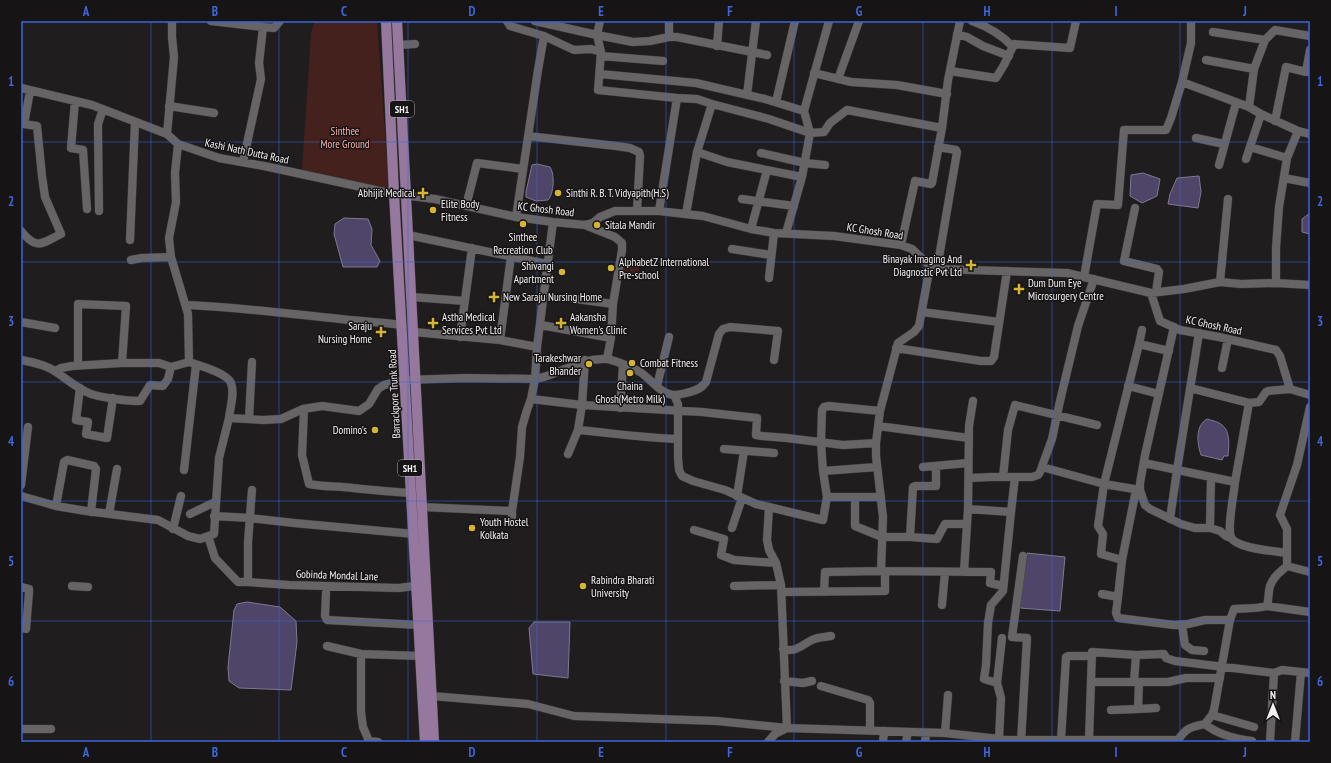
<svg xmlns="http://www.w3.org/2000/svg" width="1331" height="763" viewBox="0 0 1331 763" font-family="'PT Sans Narrow',sans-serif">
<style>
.green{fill:#45211e}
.water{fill:#4f4568;stroke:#807891}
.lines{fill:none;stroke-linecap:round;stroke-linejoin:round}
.minor-casing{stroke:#3c3a3b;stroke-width:9}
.major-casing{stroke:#3c3a3b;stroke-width:11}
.minor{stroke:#676465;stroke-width:8}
.major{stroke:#96779d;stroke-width:10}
.grid{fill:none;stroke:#3d66dc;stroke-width:1;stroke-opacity:0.55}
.poi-dot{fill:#d7b434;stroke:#161415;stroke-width:1.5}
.labels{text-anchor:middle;stroke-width:3;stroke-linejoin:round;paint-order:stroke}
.shield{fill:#161415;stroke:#b0aeaf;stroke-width:1}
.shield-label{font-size:10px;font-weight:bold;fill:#f2f0f1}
.park-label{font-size:11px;fill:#f9afa7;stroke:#161415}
.street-label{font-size:11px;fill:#f2f0f1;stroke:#161415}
.poi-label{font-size:11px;fill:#f2f0f1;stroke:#161415;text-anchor:start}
.neatline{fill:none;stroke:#3d66dc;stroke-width:1.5}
.grid-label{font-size:13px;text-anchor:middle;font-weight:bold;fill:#3d66dc}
</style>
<rect width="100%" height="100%" fill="#1f1d1e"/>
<path class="green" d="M315 21H377L389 189 302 170 311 33Z
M622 264 639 267 638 278 621 275Z"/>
<path class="water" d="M537 164 550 167C555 174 554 194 548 200L536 201 526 197V192L532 165Z
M1143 173 1160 179 1157 196 1142 203 1130 196 1131 175Z
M1199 176 1201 192 1198 208 1168 204 1170 194 1177 178Z
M1310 213V234L1302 232V219Z
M344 218 368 219 372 229 371 245 380 261 377 267H343L334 234 335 224Z
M1207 419C1210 420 1216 421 1219 423 1231 429 1229 445 1228 456H1224L1222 460 1201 455C1197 443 1195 426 1207 419Z
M1027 553 1065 557 1060 611 1020 608Z
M247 602 280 607 296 621 297 642 291 690 239 688 229 681 228 667 234 610 237 604Z
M534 622H570L568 678 533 674 529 628Z"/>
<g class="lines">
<g class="minor-casing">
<path id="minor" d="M211 21 263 27 259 63 261 79 243 162
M507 21 510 26 544 36 574 50 591 49 601 52 598 90 677 98
M535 21 597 35 633 42 650 41 669 37H677L767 55
M600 21 597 35 601 52
M972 21C989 27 1001 34 1013 47
M1191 21V43L1182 82 1249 107 1261 114 1298 131 1287 158 1279 207 1276 248V283
M263 27 274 28 280 21
M1213 32 1265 40
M957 34 967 37 983 46 1009 56
M669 37V21
M398 45 415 44
M717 46 719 21
M601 56 663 61
M1206 60 1254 69
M950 71 996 78 1004 65 1014 44 1070 48 1076 21
M814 73 851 82 897 85 947 94
M600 74 696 83 765 99 804 111 810 133
M838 79 859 21
M21 88 92 105 167 134 178 144 219 158 264 166 394 194 435 199 516 217 553 222 585 225 593 223 600 217 615 211H659L703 216 751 229 774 233 834 236 901 245 912 249 930 266 937 269 1067 273 1151 293 1184 289 1220 282 1241 284 1276 283 1310 285
M747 95 756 21
M75 101 71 148 83 150 87 209
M776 102 795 21
M169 106 214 113
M1249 107 1254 69 1265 40 1275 30 1310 36
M804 111 829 21
M1275 121 1286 67 1306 72 1310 50
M1298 131 1310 134
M167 134 174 57 172 37V21
M528 136 616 146 630 148 639 152 640 156 637 211
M1196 138 1224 144
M178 144 175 173 176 202 169 238 171 257 188 314 189 362C198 365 227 373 231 383 235 393 230 408 229 418
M1250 147 1287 158
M697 152 712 104 769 119 810 133
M761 153 805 163 825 165
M1246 159 1261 114
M1219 165 1236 103
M1284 178 1310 183
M742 199 794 206
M466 206 477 163 523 169
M1135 208 1124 261 1157 269 1159 272 1156 292
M99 211 98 129V124L103 109
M659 211 677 98 697 99 712 104
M686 214 697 152 727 162 802 177 810 133 824 132 830 123 847 110 942 128 948 80 960 21
M516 217 538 70 544 36
M585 225 615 237 622 243V250L613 304 611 338
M751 229 767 170
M21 231C37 251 42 243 61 234L45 197 42 176 37 126 24 124 30 91
M786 233 802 177
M408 235 547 264
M130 240 135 122
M901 245 915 181 931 184 932 183 942 128
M732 249 771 255
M131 260 142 258 171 257
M937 269 957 152 956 150 938 147
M1084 277 1097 204 1118 205 1124 130H1166L1171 118 1182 82
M769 278 774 233
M1220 282 1228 199
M1151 293 1160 321 1180 330 1219 337 1276 350 1280 356 1290 389 1310 395
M412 297 465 301
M569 298 613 304
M186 305C235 307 283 313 332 318 355 321 378 322 402 325
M922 312 999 322
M21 322 55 328
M541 325 611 338 607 359
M1174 327 1145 455 1140 483V490L1145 505 1150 509 1181 524 1195 528H1210L1220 531 1226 536 1231 538
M414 332 500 340 537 347
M460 337 472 248
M500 340 511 256
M1139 344 1142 330
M896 348 981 361H991L994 357 1007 271
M21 360C32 362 47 365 56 372 68 380 78 389 91 394 104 398 126 401 140 401L150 385 163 386 168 379 171 367 189 362
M78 365V304L126 306 122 363
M1222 368 1228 339
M55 371 61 368 72 366 122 363H159L171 367
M657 386 669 337
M1128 386 1159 394
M80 388 76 420 88 422 86 434 107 438 113 398
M1190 388 1249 403 1259 402 1266 392 1268 391 1290 389
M674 395 678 404V458L679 470 682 476 693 481 725 490 756 504 769 507 767 540 769 550 776 563 781 585 787 728 775 734 768 742
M531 399 582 405 702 412 757 418 756 435 762 436 787 438 843 445 876 443
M973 401 969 426 968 509 1011 512 1003 591 991 605 988 623 986 665 984 679 997 683 1001 698 999 739
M1310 407 1297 465 1280 515 1287 529V566L1310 572
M620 408 623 365
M304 409 302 455 309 484C324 487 338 486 353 488 372 490 392 492 412 493
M249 419 252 362
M878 426 969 438
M578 430C611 433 645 438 678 439
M724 449 774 453
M568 454 578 430 582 405 585 360
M1144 463 1235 482C1234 494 1227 527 1231 537 1236 549 1276 551 1287 553
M936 466V486H915L913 487 910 537 937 539 945 524H967L968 509
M923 467 968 463
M1042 467 1104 484 1139 344 1169 351
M184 470 196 365
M823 471 821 443 822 410 824 407 829 406 880 411
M1003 477 1008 430 1015 405 1097 425
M969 478 991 477H1032L1038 475 1040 472 1052 439 1060 401 1078 326 1094 279
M1235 482 1249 403
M21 485 28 427
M21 496 56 506 86 511 158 520 188 536 200 539 214 534 219 458 229 418 263 420 281 419 303 409 322 406 359 411 369 404 378 389 384 385 405 380 466 378 535 379 537 347 553 222
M737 496 744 451
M827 497H881
M855 497V526L882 537H910
M56 506 64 462 67 460 94 466 96 469 91 512
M422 507 512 511
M769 507 823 520 827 497 823 471 877 467
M1011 512 1015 477
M109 514 117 469
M190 514 215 502
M214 516 250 518 294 523 414 534
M1170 519 1177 470 1199 333
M512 520V511L520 457 522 427 527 410 531 399 535 379C560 375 579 358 605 359 613 359 633 368 640 372 651 379 661 395 675 395 680 395 686 393 690 392 697 390 702 388 706 382L719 334 723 329 730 327 778 331 774 360
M732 528 742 498
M1210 528 1211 477
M173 529 181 496
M694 530 724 539 721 555 734 560 776 563
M208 536 215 558 238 582H248V542L252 490
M1122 560 1136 490
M881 571 991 572 990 583 1003 586
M964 572 967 524
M248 582 289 585 399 588 421 585
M72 586 88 587
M734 586 781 585
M21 587 29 589V592L26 629
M782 592 885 591V571
M824 592 825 572 881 571 883 517 876 456V443L880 411 898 343 914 332 919 326 930 266
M326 593 325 616 327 620 419 625
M1102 594 1118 597 1116 613 1118 618 1174 625 1188 624 1205 620H1230
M1118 597 1122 560 1101 554 1103 534 1098 526 1104 484 1140 490
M942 605 945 572
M1267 606 1310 612
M1182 625 1185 645 1192 650 1204 651
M327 646 361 654 421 656
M783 649C795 653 802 645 812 640 817 637 825 637 831 636
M361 654V712L363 727 369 741 378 742
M784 681 803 683 812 681
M1091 682H1168L1186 678H1220
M1134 682 1136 655
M1139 682 1138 709 1156 708
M997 683 1002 638
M821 686 868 700 870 703V730
M432 696 528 704 574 716 717 721 787 728 945 733 1008 740H1178V742
M1111 710 1138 709
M1212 715 1254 727
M1205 724C1218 735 1236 739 1252 741
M21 729H51
M945 733 948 695
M1061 740 1066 657 1068 656H1092
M1089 740 1092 652 1136 655 1164 654 1166 658 1175 661 1274 673
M1178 740C1187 727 1191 727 1205 724L1212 715 1214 710 1230 620 1234 609C1245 608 1256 609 1267 606 1269 599 1268 593 1270 586 1273 577 1280 572 1287 566
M883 742 884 731
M906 742 908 732
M925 742 926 733
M1021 742 1027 638 1012 637 1023 556
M1270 742 1274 673 1282 670 1310 673
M1295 742 1301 672"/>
</g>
<g class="major-casing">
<path id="major" d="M386 21 394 194 425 742
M397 21 434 742"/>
</g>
<use href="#minor" class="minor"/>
<use href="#major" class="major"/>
</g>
<path class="grid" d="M151 21V742M279 21V742M408 21V742M537 21V742M666 21V742M794 21V742M923 21V742M1052 21V742M1180 21V742M21 142H1310M21 262H1310M21 382H1310M21 501H1310M21 621H1310"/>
<g class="poi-dot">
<path d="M421 187h4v4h4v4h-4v4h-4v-4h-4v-4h4z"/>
<circle cx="558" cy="193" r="4"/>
<circle cx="433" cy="210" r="4"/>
<circle cx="523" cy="224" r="4"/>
<circle cx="597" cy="225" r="4"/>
<path d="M969 259h4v4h4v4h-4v4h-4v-4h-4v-4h4z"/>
<circle cx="611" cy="268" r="4"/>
<circle cx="562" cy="272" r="4"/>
<path d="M1017 283h4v4h4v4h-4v4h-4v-4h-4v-4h4z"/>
<path d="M492 291h4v4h4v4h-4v4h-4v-4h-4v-4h4z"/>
<path d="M431 317h4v4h4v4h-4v4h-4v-4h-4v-4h4z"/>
<path d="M559 317h4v4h4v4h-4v4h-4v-4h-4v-4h4z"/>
<path d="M379 326h4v4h4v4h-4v4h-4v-4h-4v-4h4z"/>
<circle cx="632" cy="363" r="4"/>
<circle cx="589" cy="364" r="4"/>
<circle cx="630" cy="373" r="4"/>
<circle cx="375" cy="430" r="4"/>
<circle cx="472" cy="528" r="4"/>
<circle cx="583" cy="586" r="4"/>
</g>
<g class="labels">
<g class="shield">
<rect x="390" y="101" width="24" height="16" rx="3"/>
<rect x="398" y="460" width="24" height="16" rx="3"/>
</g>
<g class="shield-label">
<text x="402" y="113">SH1</text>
<text x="410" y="472">SH1</text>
</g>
<g class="park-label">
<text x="345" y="135">Sinthee<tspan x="345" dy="13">More Ground</tspan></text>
</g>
<g class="street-label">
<text transform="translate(247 151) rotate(12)" y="4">Kashi Nath Dutta Road</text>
<text transform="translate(546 209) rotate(7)" y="4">KC Ghosh Road</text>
<text transform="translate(875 231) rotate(9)" y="4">KC Ghosh Road</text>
<text transform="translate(1214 325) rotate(12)" y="4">KC Ghosh Road</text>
<text transform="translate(394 394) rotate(-93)" y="4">Barrackpore Trunk Road</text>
<text transform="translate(337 575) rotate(2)" y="4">Gobinda Mondal Lane</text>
</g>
<g class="poi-label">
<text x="415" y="197" text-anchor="end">Abhijit Medical</text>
<text x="566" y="197">Sinthi R. B. T. Vidyapith(H.S)</text>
<text x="441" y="208">Elite Body<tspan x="441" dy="13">Fitness</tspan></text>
<text x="605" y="229">Sitala Mandir</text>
<text x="523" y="241" text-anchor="middle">Sinthee<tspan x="523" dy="13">Recreation Club</tspan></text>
<text x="962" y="263" text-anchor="end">Binayak Imaging And<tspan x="962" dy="13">Diagnostic Pvt Ltd</tspan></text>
<text x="619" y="266">AlphabetZ International<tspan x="619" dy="13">Pre-school</tspan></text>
<text x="554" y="270" text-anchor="end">Shivangi<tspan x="554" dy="13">Apartment</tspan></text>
<text x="1028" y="287">Dum Dum Eye<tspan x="1028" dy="13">Microsurgery Centre</tspan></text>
<text x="503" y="301">New Saraju Nursing Home</text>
<text x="442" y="321">Astha Medical<tspan x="442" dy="13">Services Pvt Ltd</tspan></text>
<text x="570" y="321">Aakansha<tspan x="570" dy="13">Women's Clinic</tspan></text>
<text x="372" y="330" text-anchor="end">Saraju<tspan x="372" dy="13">Nursing Home</tspan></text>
<text x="581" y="362" text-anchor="end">Tarakeshwar<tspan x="581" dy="13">Bhander</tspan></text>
<text x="640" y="367">Combat Fitness</text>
<text x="630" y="390" text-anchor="middle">Chaina<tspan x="630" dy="13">Ghosh(Metro Milk)</tspan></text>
<text x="367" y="434" text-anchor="end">Domino's</text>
<text x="480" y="526">Youth Hostel<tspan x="480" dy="13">Kolkata</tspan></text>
<text x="591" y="584">Rabindra Bharati<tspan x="591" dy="13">University</tspan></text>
</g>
</g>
<rect width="1331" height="763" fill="none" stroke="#161415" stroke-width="44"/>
<g transform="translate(1273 705)" stroke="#161415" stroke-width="3" paint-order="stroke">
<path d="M0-3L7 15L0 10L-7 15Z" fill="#f2f0f1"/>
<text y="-6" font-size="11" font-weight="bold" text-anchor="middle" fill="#f2f0f1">N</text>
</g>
<rect x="22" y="22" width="1287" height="719" class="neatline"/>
<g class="grid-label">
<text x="86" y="16">A</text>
<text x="215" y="16">B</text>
<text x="344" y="16">C</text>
<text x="472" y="16">D</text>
<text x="601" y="16">E</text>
<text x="730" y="16">F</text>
<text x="859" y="16">G</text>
<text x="987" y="16">H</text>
<text x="1116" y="16">I</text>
<text x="1245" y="16">J</text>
<text x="11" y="86">1</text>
<text x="1320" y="86">1</text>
<text x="11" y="206">2</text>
<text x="1320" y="206">2</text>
<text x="11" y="326">3</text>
<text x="1320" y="326">3</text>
<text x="11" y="446">4</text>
<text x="1320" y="446">4</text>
<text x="11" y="566">5</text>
<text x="1320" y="566">5</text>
<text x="11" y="686">6</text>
<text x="1320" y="686">6</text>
<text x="86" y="757">A</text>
<text x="215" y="757">B</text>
<text x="344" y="757">C</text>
<text x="472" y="757">D</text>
<text x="601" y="757">E</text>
<text x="730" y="757">F</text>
<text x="859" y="757">G</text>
<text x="987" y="757">H</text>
<text x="1116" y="757">I</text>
<text x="1245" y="757">J</text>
</g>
</svg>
